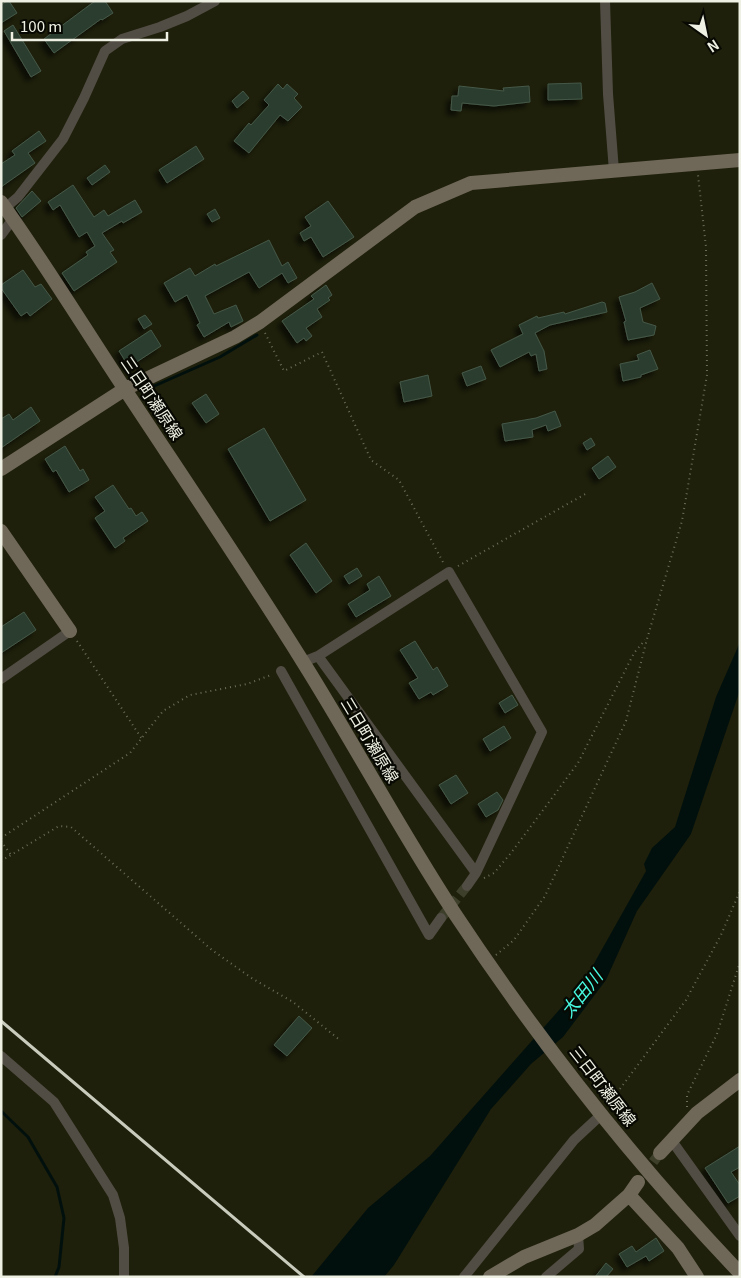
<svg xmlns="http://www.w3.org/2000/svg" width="741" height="1278" viewBox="0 0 741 1278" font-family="Georgia,'Noto Sans JP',serif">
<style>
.water{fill:#02100d}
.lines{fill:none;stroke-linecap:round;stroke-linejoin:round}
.stream{stroke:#02100d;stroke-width:3}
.building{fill:#2b3d2e;stroke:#455848;filter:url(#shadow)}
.street-tunnel{stroke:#3d3f2b;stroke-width:10;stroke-dasharray:10 5;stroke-linecap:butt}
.path{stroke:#6b6d5b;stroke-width:2;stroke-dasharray:1 4;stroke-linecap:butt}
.street{stroke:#524d44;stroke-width:10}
.secondary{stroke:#6f6758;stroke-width:14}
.rail{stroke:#c9ccbd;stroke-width:3}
.labels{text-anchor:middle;stroke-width:4.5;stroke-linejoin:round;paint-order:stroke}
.street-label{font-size:16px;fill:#edf0e2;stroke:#080903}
.water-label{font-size:18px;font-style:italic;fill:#47f8e1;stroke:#080903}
</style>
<defs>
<filter id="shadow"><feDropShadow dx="-4.5" dy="4.5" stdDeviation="2.5" flood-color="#0009"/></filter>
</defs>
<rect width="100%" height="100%" fill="#1e200b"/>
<path class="water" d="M740 642 739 693 691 834 637 911 606 980 563 1037 531 1064 491 1109 394 1265 384 1277H311L368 1208 430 1156 583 983 646 871 644 864 652 848 675 827 716 697Z"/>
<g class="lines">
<path class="stream" d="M152 387 220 357 257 335
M1 1111 28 1137 57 1187 64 1218 59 1267 55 1277"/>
</g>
<path class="building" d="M7 1H9L17 13 1 23V5Z
M95 1H105L113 13 102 20 101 19 54 53 44 39Z
M13 25 41 71 31 77 4 31Z
M581 83 582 99 548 100V84Z
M278 84 283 89 287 84 298 94 294 98 302 107 288 121 280 115 249 153 234 141 249 123 251 125 269 105 264 100Z
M459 86 504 91 503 88 529 86 530 102 494 106 462 103 461 111 451 110 452 96H458Z
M243 91 249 98 237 108 232 101Z
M39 131 46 141 28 153 35 163 1 187V164L15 155 12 151Z
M196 146 204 159 167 183 159 170Z
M105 165 110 172 92 185 87 178Z
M73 185 94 217 104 210 108 216 135 200 142 212 123 223 122 221 102 233 114 250 110 252 117 262 74 291 62 273 88 255 86 252 95 246 87 232 79 237 60 205 53 210 48 202Z
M32 191 41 201 22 217 16 208Z
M328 201 354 237 323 257 311 237 304 241 300 233 311 226 305 217Z
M215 209 220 218 212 222 207 214Z
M269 240 282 266 288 262 297 278 288 283 282 273 259 288 249 272 205 296 214 314 236 305 243 321 231 327 229 322 204 337 197 325 200 323 187 295 175 302 164 283 190 268 195 276 215 264 216 266Z
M23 270 35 287 41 284 52 299 30 316 27 312 21 316 1 288V285Z
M652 283 660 299 640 308 643 322 656 326 654 335 628 340 624 322 626 321 619 297 635 292Z
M326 285 332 295 328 298 330 300 317 309 322 317 306 328 312 336 306 341 304 338 297 343 282 321 314 299 311 296Z
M602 302 605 303 607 312 550 325 535 333 544 351 547 369 539 371 536 354 531 356 529 352 500 367 491 350 523 334 519 325 537 316 538 318 564 312 565 314Z
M145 315 152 324 144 329 138 319Z
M151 330 161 346 129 367 119 351Z
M650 350 658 369 641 375V377L623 381 620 364 639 360 637 355Z
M481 366 486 379 467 386 462 373Z
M428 375 432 396 404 402 400 382Z
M206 394 219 414 206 423 192 403Z
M31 407 40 421 1 448V419L9 414 13 420Z
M555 411 561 426 548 431 546 425 532 430 533 437 505 441 502 424 536 418Z
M264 428 306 500 270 521 228 449Z
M591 438 595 445 587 450 583 443Z
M65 446 80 471 83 469 89 480 69 492 56 470 53 472 45 459Z
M608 456 616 467 599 479 592 468Z
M113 485 129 509 131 508 136 516 142 512 148 521 123 538 125 541 115 548 95 518 105 511 95 497Z
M306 543 332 581 316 593 290 555Z
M357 568 362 576 349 584 344 576Z
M379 576 391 596 356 617 348 604 370 590 367 584Z
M24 612 36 630 1 653V627Z
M415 641 433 670 437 667 448 686 433 695 431 692 419 699 409 683 418 678 400 650Z
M512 695 518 705 505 713 499 703Z
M504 726 511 738 490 751 483 739Z
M456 775 468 793 451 804 439 785Z
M497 792 503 800 498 810 486 817 478 804Z
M299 1016 312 1028 287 1056 274 1045Z
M740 1146V1167L731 1172 740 1185V1196L728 1203 705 1168Z
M656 1238 664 1251 649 1261 646 1256 627 1267 619 1254 632 1246 636 1252Z
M606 1263 613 1269 606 1277H595Z"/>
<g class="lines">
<path class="street-tunnel" d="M441 918 467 886
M644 1174 660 1153"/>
<path class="path" d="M265 333 284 371 322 352 371 460 399 480 444 564
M458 566 587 493
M77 641 142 739
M1 838 130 753 163 711 190 695 247 684 271 675
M1 841 11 855
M1 861 59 826 71 827 212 950 253 979 293 1002 341 1041
M484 878 494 873 511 853 578 763 634 653 645 640
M496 955 514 940 545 896 626 721 647 639 682 521 707 375 706 247 698 175
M608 1105 686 1000 721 935 740 891
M687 1107V1095L717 1034 740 962"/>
<path class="street" d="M605 1 608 94 614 171
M5 208 18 197 63 139 84 98 105 51 122 39 160 27 187 16 215 1
M1 235 13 219
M318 656 476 873
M303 662 318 656 449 572 542 732 476 873 467 886
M281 671 429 935 441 918
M1 679 70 631
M1 1056 54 1102 113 1195 120 1218 124 1248V1277
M672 1141 740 1236
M464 1277 574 1140 602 1114
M546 1277 579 1249 578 1235"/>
<path class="secondary" d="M1 202C44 262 83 326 124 388 184 479 245 569 303 662 355 745 401 832 455 914 539 1041 635 1163 740 1273
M1 469 125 389 235 337 260 322 415 207 471 183 740 160
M1 531 70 631
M660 1153 697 1113 740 1080
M629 1195 678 1248 697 1277
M490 1277 524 1257 578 1235 595 1225 629 1195 638 1182"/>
<path class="rail" d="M1 1021 304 1277"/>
</g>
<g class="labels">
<g class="street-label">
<text transform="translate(152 398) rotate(56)" y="6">三日町瀬原線</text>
<text transform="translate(370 740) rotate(59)" y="6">三日町瀬原線</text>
<text transform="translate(603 1086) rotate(52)" y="6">三日町瀬原線</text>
</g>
<g class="water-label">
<text transform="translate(582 994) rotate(-51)" y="6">太田川</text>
</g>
</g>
<rect width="741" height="1278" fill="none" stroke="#edf0e2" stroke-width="5"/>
<g transform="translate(706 35) rotate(147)" stroke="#080903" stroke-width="4" paint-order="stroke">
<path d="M0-4L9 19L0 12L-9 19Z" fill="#edf0e2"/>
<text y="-8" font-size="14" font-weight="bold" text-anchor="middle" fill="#edf0e2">N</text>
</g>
<path d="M12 32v8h155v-8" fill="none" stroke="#edf0e2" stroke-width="2.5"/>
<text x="20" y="32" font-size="15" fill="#edf0e2" stroke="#080903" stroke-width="4" paint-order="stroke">100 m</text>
</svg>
